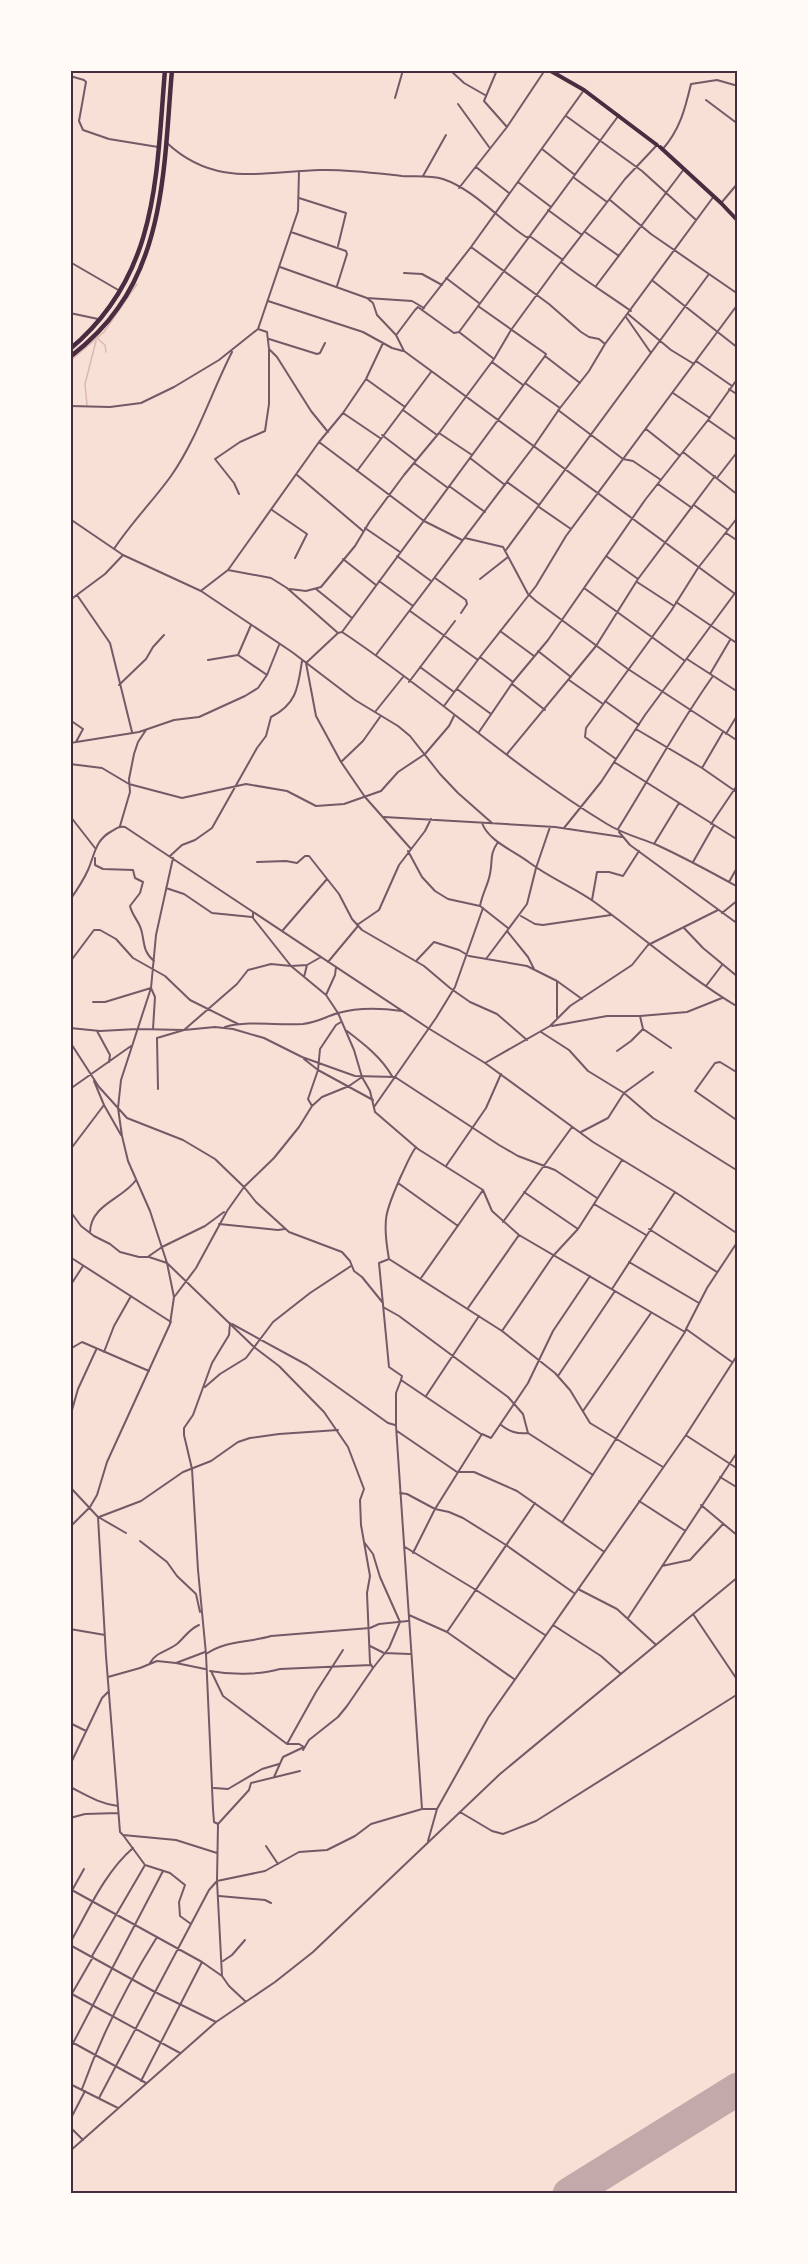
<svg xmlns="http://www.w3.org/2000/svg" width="808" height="2264" viewBox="0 0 808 2264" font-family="'IBM Plex Sans',sans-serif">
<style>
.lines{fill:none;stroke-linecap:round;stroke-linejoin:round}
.stream{stroke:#dcb8b0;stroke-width:1.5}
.runway{stroke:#c3aaaa;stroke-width:33}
.minor{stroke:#755966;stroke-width:2}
.primary{stroke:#4a2c40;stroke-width:4}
.trunk{stroke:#4a2c40;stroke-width:4.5}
.neatline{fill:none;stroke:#4a2c40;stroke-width:2}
</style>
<rect width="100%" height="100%" fill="#f7e1d7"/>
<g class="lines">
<path class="stream" d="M98 339 105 345 106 352
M70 361 104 332 137 284
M87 405 85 384 96 341"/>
<path class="runway" d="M569 2194 738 2089"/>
<path class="minor" d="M450 70 464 83 485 95
M497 70 484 101 507 127
M70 76 84 80 86 82 79 121 83 130 109 139 158 147
M395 98 403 70
M706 100 738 124
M458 104 489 147
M566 116 642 171 695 219
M167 143C214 187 261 172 320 170 347 169 375 173 402 176 416 177 430 175 443 179 473 189 500 220 526 237H531L563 260
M542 149 575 175
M662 150C680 130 685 109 691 84L717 80 738 86
M476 167 509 193
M423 176 446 135
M573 177 607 202
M518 182 551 207
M459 188 507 127 545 70
M299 198 346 213 338 246
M610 200 651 234 738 294
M722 202 738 183
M548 210 582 235
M291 232 346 251 347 254 337 286
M585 232 619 256
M471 247 549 304 581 332 589 337 599 339 605 344
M70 262 120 291
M561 262C584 280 607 294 631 311
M280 267 367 298 373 303 377 315 396 335 404 351 738 596
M404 273 422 274 442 285
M446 278 479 303
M653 281 738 348
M596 286 684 169
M367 298 412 301 424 308
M268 301 363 332 392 348 403 351
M478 306 546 354 545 356 580 383
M422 310 471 247 584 90
M422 310 454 333 459 332 494 359
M70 313 98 319
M628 314 671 350 694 364
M626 317 651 353
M258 329 298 211 299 171
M459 332 619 115
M397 334 415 310 418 307 422 310
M269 339 317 354 320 353 325 343
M696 361 732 386
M492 362 523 385
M366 379 405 407
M525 383 560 408
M729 389 738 395
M673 393 710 418
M70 406 110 407 141 403 174 387 219 360 258 329 267 332 269 349 277 357 311 411 328 432
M403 410 437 435
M558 410 623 459 633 461 661 480
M343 413 380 438
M708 420 738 441
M646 429 680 456
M439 433 472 455
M382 435 416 461
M319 442 424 521 462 540
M683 452 738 495
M470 458 505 485
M414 463 448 488
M357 471 431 372
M297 475 363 531
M717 478 738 451
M507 482 539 505
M658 484 692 508
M449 486 485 512
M239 494 234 483 215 459 240 442 265 431 269 404V349
M694 505 728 530
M539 507 571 529
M272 510 307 534 295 558
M70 519 123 555 201 591 292 652 355 700 398 726 410 736 440 774 458 793 492 823
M365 528 400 552
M726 533 738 541
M465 538 503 547 528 594 536 601 628 669 738 741
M114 549C131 523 153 501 171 476 197 439 211 393 232 352
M506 550 709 274
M397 556 431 581
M606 556 638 579
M343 559 376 585
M228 570 271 578 287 588 338 633 342 632C433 692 514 768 607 824 623 834 640 838 657 845 685 858 711 872 738 887
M435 578 466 600 467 604 461 613
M480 579 508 557
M379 581 413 606
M637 582 674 606
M584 588 685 661
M290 589 306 591 321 587 355 546 370 521 404 475 439 433 494 359 511 330 557 267 625 179 657 145
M316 589 352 618
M202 590 228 570 319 442 343 413 366 379 383 343
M77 595 110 643 132 732
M70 600 105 574 123 555
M676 602 738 644
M410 611 478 660
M500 631 534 656
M342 632 545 356
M338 633 306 663 316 716 341 762 365 797 411 849
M538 651 571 677
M238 655 251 625
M376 655 534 446 560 408 589 371 605 344 714 196
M480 657 513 682
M687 659 738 692
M208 660 238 655 267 675
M420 667 454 692
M710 674 730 640
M569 680 603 704
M409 682 455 621
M512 684 545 710
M119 685 146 659 153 647 164 635
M457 689 491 714
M605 701 639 725
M444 706 480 657 536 586 566 536 738 304
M375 712 403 677
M70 720 83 729 76 742
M636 729 702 768 738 793
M479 732 513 682 548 640 645 500 708 420 738 378
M726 734 738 714
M70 743 139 732 174 720 199 717 245 696 258 688 267 675 279 645
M507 754 596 646 638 579 715 476
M616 759 585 737 586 728 671 611 698 568 738 517
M341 762 363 741 380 717
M614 762 738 840
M70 764 102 768 129 784 182 798 246 784 287 791 316 806 344 804 381 791 398 772 425 754 449 726 454 716
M702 768 723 732
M70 816 95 848
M384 817 555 827 622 837
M482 823C489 842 515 851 530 863 550 878 573 887 593 901 642 936 686 976 738 1007
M711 824 738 784
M120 826 130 792 129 779 134 754 138 742 146 730
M564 828 601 782 645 715 738 589
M618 829C650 778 678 725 713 676
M619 832 630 845 738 924
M654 844 679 803
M408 851 422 877 435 891 448 899 480 906 508 928
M170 856 182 845 195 840 212 828 257 748 266 736 271 717C297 704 298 687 302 661
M95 858V865L103 869 133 870 135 878 143 882 140 893 130 906C132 915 138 920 141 929 145 942 142 951 154 961
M173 858 156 935 151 988 121 1080 118 1108 122 1136 128 1161 150 1211 167 1263 254 1347 279 1366 324 1412 348 1447 364 1489 360 1500 361 1525 370 1576 367 1593 370 1663 373 1668
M257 862 286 861 297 863 305 856H309L339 894 352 919 362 930 424 966 450 988 470 1002 497 1014 527 1040
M693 862 714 825
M729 882 738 866
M166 888 184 894 212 913 252 917
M70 900C77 890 83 881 88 870 95 854 95 840 112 831 117 828 119 826 125 827L428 1028 485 1063 593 1142 675 1192 738 1234
M592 900 597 872H609L623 876 639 851
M480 906C482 894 488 885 490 874 493 860 489 855 498 842
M253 912V918L291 966 326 995 338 1013 354 1050 362 1077 370 1091 375 1112 418 1149 483 1190 492 1211 519 1235 685 1332 686 1329
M722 913 738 900
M521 916 535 924 543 925 611 915
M357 925 379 910 399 865 425 831 431 819
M684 928 703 948 738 977
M283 930 327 879
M507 931 528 957 534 969
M486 959 527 904 536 868 550 827
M417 960 434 942 459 950 469 956 527 966 557 981 582 999
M70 962 94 930H100L116 939 133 958 165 976 190 1000 238 1024
M328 962 358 926
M304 977 307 965
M557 981V1017
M706 986 722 965
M151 988 155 997 153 1029
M326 995 335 975 336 967
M93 1002H105L151 988
M640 1016 643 1029 671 1048
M552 1026 607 1016H640L687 1012 722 998
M225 1027C250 1020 278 1026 303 1024 318 1022 325 1017 338 1013 359 1007 381 1008 402 1011
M70 1028 100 1031 137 1029 184 1030 215 1027 233 1029 264 1038 302 1057 355 1076 395 1077 499 1145 518 1156 555 1170 597 1198
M97 1031 110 1055 109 1062
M347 1031C364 1044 381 1057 392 1076
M541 1032 569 1050 588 1071 624 1093 653 1118 738 1171
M70 1042 99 1087 127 1118 183 1140 215 1159 244 1187 256 1202 289 1232 342 1252 350 1261 354 1271 362 1277 383 1303
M617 1051 631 1041 643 1029
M304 1059 318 1070 373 1100
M485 1063 550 1026 570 1006 632 965 648 945 718 910
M738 1073 720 1062 715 1063 695 1091 738 1121
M94 1081 104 1105 121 1135
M70 1089 131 1046
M158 1089 157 1038 184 1030 237 984 248 970 271 964 291 966 307 965 321 957
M312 1106 308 1099 318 1070 320 1049 336 1025 341 1022
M374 1107 436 1018 455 987 483 908
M581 1132 608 1118 624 1093 653 1072
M70 1150 104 1105
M446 1166 486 1108 501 1074
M398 1183 458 1226
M524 1192 578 1229
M594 1204 646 1235
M70 1211 81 1226 94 1236 110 1244 120 1252 139 1257H149L167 1263 174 1297 170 1324 107 1462 97 1495 90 1507 70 1527
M503 1222 572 1127
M219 1224 278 1230 285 1229
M649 1229 717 1272
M90 1232C91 1204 123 1199 136 1180
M149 1256 162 1247 205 1226 224 1212
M70 1257 171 1322
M389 1259C382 1220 385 1212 401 1176 406 1166 409 1157 416 1147
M629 1262 699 1303
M421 1278 483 1190
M70 1286 83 1266
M612 1289 675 1192
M175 1296 196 1268 227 1211 244 1187 274 1158 299 1127 312 1106 322 1097 349 1086 362 1077
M383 1307 399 1316 508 1397 523 1414 528 1433
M468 1308 519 1235
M232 1324 307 1365 388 1423 395 1425
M686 1329 707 1288 738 1241
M686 1329 732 1362
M502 1331 553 1256 578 1229 622 1160
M70 1349 82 1342 149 1371
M104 1352 114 1326 131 1296
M558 1376 615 1291
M401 1380 402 1376 389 1367 379 1263 389 1259 502 1331 555 1373 570 1390 590 1423 663 1467
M401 1380 396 1393V1426L422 1809
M401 1380 481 1434
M205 1387 220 1374 246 1358 273 1322 310 1293 351 1266
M426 1396 479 1316
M583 1411 651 1313
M70 1417 78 1389 96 1350
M501 1425C510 1432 517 1434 528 1433
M397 1431 457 1472H474L517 1491 603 1551
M528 1433 593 1475
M687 1436 738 1469
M720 1477 738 1488
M70 1487 98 1517 106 1656 120 1832 123 1835 176 1840 217 1853
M400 1493 407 1494 435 1509 449 1512 463 1518 506 1545 574 1593
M639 1501 684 1530
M701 1505 738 1536
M99 1517 141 1501 183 1472 211 1461 238 1442 250 1438 279 1434 338 1430
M100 1518 126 1533
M563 1521 685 1332
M140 1541 167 1562 177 1576 196 1594 200 1612
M405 1547 476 1590 545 1635
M413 1553 435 1509 482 1434 491 1438 528 1383 553 1331 590 1276
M662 1566 690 1560 723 1524
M578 1589 617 1609 655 1644
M693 1614 738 1681
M409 1615 447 1632 514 1679
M628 1618 738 1451
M553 1625 601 1656 621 1674
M70 1629 105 1635
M447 1632 535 1503
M370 1646 384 1653 410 1654
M206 1654C226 1640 248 1643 271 1636L370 1628 379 1624 408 1621
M150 1663C156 1652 168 1651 177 1644 185 1637 189 1629 199 1625
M176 1663 205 1669
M210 1671C231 1675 259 1675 280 1669L371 1665
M211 1671 223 1696 287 1744
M108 1677 140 1668 157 1661 176 1663 205 1652
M70 1723 86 1731
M304 1747 299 1744H287L316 1692 343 1650
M303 1750 309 1740 338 1717 347 1706 373 1668 389 1648 400 1622 380 1577 373 1554 364 1542
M70 1765 102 1698 109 1691
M274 1777 283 1757 304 1747
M70 1787C86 1795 100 1804 118 1806
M214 1788 228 1789 262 1769 279 1764
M460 1812 492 1831 503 1834 536 1821 738 1694
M70 1818 85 1814 118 1813
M218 1824 249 1790 251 1783 300 1771
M123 1835 145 1865 170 1873 185 1885 179 1902 180 1916 191 1924
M428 1841 437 1809 488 1718 686 1435 738 1354
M266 1846 278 1864
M70 1889 202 1962 222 1976 229 1986 245 2001
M70 1894 84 1869
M219 1896 265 1900 271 1903
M70 1943C88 1911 105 1872 133 1848
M70 1945 155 1992 216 2022
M92 1956 145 1865
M223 1961 232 1955 245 1940
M222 1976 217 1881 218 1824 214 1822 213 1809 206 1654 198 1570 192 1469 184 1435V1428L193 1415 212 1363 229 1335 230 1323
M70 1993 180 2053
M70 1997 93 1957
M70 2041 146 2083
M70 2049 163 1871
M141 2081 202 1962
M70 2084 118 2108
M82 2089C101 2036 127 1985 157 1937
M99 2098 209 1890 217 1881 265 1871 299 1852 327 1850 355 1836 371 1824 422 1809H437
M70 2120 85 2091
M70 2127 83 2140
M70 2151 216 2022 275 1982 313 1952 500 1774 738 1577"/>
<path class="primary" d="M549 70 584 90 657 145
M660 147 721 203 738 221"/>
<path class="trunk" d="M70 349C159 275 156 176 165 70
M70 357C88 343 105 327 118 308 166 242 165 149 172 70"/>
</g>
<rect width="808" height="2264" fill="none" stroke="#fffaf5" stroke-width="144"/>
<rect x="72" y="72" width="664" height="2120" class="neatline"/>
</svg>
